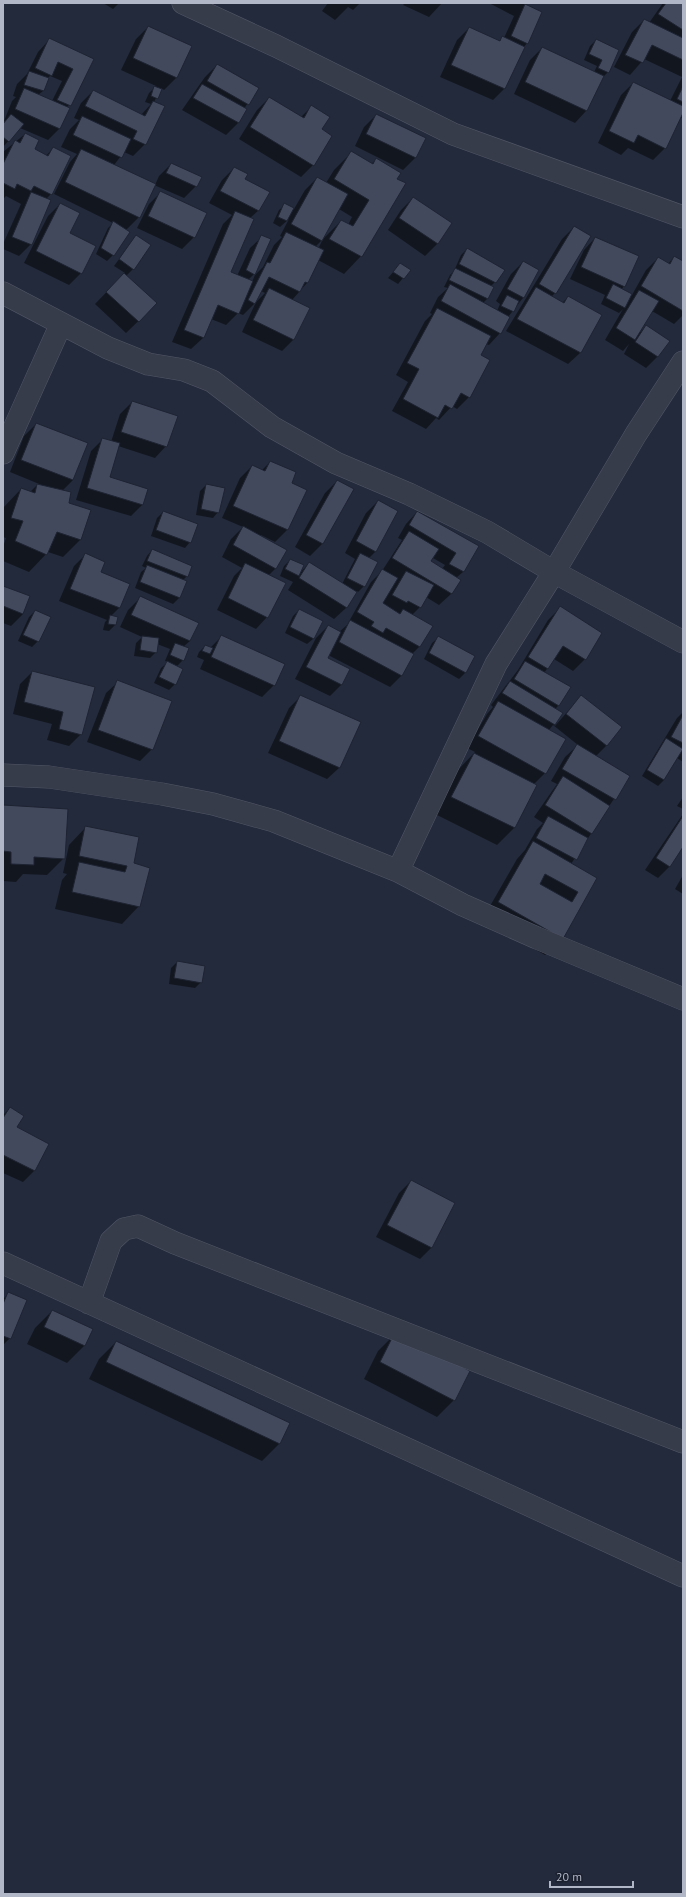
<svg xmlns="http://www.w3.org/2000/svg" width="686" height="1897" viewBox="0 0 686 1897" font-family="'PT Sans',sans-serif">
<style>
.shadow{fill:#0007;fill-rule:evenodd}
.building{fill:#42495d;stroke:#1e2332;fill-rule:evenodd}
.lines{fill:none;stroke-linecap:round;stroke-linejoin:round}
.minor-casing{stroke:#525766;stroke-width:23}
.minor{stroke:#373c4b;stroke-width:22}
</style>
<rect width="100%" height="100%" fill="#232a3b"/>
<path class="shadow" d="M103 3H119L113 9Z
M328 3H360L353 10 348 7 335 20 322 11Z
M405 3H442L429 17 403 5Z
M489 3H527L526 6 527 43 524 47 504 89 493 100 440 77 457 40 469 28 498 42 503 37 504 38 514 16Z
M663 3H683V119L680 117 665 148 653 160 628 148 621 155 598 143 621 95 633 83 670 101 682 77 644 59 630 75 614 67 632 32 644 20 649 23Z
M148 27 191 46 176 78 164 90 161 88 154 102 145 144 133 156 124 152 114 165 155 185 159 176 171 164 196 186 184 198 154 185 139 217 126 230 113 255 107 261 96 254 108 228 113 223 54 194 70 162 77 154 61 147 70 129 79 120 74 118 81 103 93 91 141 115 151 104 145 102 149 93 156 86 121 70 136 39Z
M49 40 93 60 67 108 60 128 48 140 20 128 3 147V124L5 121H4L12 101 16 97 13 96 17 84 27 74 38 52ZM50 76 62 81 52 101 38 95 43 91 47 79Z
M596 40 608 72 603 77 586 111 575 123 514 94 530 60 542 48 594 72 597 66 584 60 590 46Z
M217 65 257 88 244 109 245 110 238 123 226 135 182 110 205 77Z
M269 98 301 117 311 107 321 130 313 165 301 177 239 139 257 110Z
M376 115 425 139 415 158 403 170 355 146 364 127Z
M25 134 34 150 46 156 53 148 51 194 46 199 31 244 19 256 3 249V244L21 204 6 196 3 199V152Z
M351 153 371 164 376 160 361 256 344 274 318 260 307 283 292 300 294 339 282 351 242 332 256 302 243 315 238 313 226 325 211 319 203 338 191 349 172 342 223 224 232 215 209 203 222 180 234 168 243 180 259 210 250 218 230 273 237 276 250 248 262 237 254 274 248 280 252 282 255 275 263 267 274 245 282 237 280 236 289 219 280 227 273 223 279 210 285 205 294 209 305 190 317 178 326 183 334 170ZM339 209 352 217 348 225 341 221 323 239 318 249 315 247 322 240ZM261 291 265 293 256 302Z
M161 192 194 237 182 249 137 228 149 204Z
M413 198 450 223 437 244 425 256 388 230 401 210Z
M60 204 81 273 69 285 24 263 48 216Z
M574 227 555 293 551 297 562 303 568 297 601 316 580 353 568 364 506 331 562 239Z
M136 236 133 269 126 276 156 304 126 333 95 304 125 273 114 266Z
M595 238 624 286 621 290 632 295 646 270 658 258 668 264 674 257 683 262V315L674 324 652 311 638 334 647 326 658 356 646 368 624 354 629 344 623 351 605 340 623 309 619 313 601 304 605 295 570 279 584 250Z
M467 249 495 282 491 286 493 287 487 299 483 303 497 311 500 304 496 301 511 274 523 262 538 270 523 298 508 317 500 333 489 345 486 344 480 356 469 397 457 409 452 406 439 420 436 418 426 429 392 411 408 382 396 375 425 321 432 314 430 313 438 297 448 288 444 287 450 275 454 271 461 255Z
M400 264 403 278 398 284 388 278Z
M132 402 166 446 155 458 118 446 109 478 143 504 131 516 76 500 91 451 103 439 111 442 120 414Z
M36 424 73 480 62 491 67 504 89 511 80 540 63 557 48 552 29 572 3 561V547L6 538 3 537V508L21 489 30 492 37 485 44 486 10 472 24 436Z
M270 462 290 483 305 490 287 530 275 542 261 535 260 537 276 568 268 576 267 617 256 629 217 610 234 576 242 568 222 557 231 539 243 527 222 518 240 478 252 466 261 471Z
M337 481 353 490 322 544 310 556 295 547 325 493Z
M206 485 218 512 213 518 196 515 200 491Z
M378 501 376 551 369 558 364 586 358 592 357 591 346 608 334 619 288 590 293 582 280 576 284 566 290 560 299 574 309 563 342 584 355 559 345 553 366 513Z
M163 512 190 542 185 548 151 536 157 518Z
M417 512 478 547 463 572 456 578 459 580 451 594 439 605 426 597 420 607 412 615 420 646 412 654 402 675 390 687 328 655 326 658 342 684 330 696 295 679 316 638 328 626 339 632 347 625 371 582 382 571 402 540 398 538 406 524ZM433 558 445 565 442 569 430 562Z
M152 550 187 576 183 580 186 581 179 598 173 604 135 588 141 572 146 568 142 566 147 556Z
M85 555 100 572 129 584 119 608 111 616 115 625 109 631 103 630 105 622 107 620 59 601 74 566Z
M3 587 29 597 23 614 11 626 3 623Z
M140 598 198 623 190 641 183 647V660L176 667 175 684 169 690 154 683 161 668 168 662 165 661 170 649 157 644 156 652 150 658 134 656 136 643 142 637 120 627 128 610Z
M560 608 585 659 573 671 554 659 544 673 558 706 555 709 561 713 554 725 555 726 581 696 606 746 596 756 629 776 571 864 596 878 562 938 545 955 482 920 517 859 525 850 537 829 543 823 534 817 557 784 551 781 565 757 578 745 553 725 549 730 545 773 534 784 536 785 514 828 497 845 435 814 457 771 475 752 467 748 487 714 493 707 491 705 518 670 548 620Z
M299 610 322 621 313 639 307 644 285 633 293 616Z
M35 611 38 641 32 647 18 641 29 617Z
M221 637 274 685 262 697 200 669 204 660 197 657 199 652 205 646 210 648Z
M438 638 474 656 465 673 459 679 424 659 432 643Z
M32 672 81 734 69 746 47 740 52 724 13 714 20 684Z
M118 682 152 749 140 761 87 742 106 693Z
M301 696 360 723 339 768 327 779 268 753 289 708Z
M683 712V762L677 758 664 780 658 786 642 776 677 718Z
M683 797V809L677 806Z
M3 806 64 858 47 875 23 874 16 882 3 881Z
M683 814V845L670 866 658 878 645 870Z
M86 827 133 864 139 906 122 924 55 909 62 880 67 874 63 873 69 845Z
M683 875V894L675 889Z
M177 962 201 982 195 988 169 984 171 968Z
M10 1108 16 1128 35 1170 23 1182 3 1173V1115Z
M411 1181 432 1247 420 1259 376 1237 399 1193Z
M8 1294 10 1338 3 1345V1299Z
M52 1311 92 1329 84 1346 67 1363 27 1344 35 1328Z
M395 1334 454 1400 437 1417 364 1379 378 1351Z
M116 1342 279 1444 262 1461 89 1379 99 1359Z"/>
<path class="building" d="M666 3H683V30L658 14Z
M525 4 542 12 528 44 511 36Z
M644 19 683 38V60L652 45 643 63 625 55Z
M148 26 192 46 177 78 133 58Z
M469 27 500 41 502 36 525 47 505 89 451 65Z
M49 38 94 59 71 106 57 100 73 69 58 62 52 76 35 68Z
M596 39 619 50 609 73 598 68 602 60 589 54Z
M542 47 604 76 587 111 525 82Z
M217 64 259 88 249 105 207 81Z
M29 71 49 78 44 91 24 85Z
M633 82 683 106V113L666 149 638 135 634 143 609 131Z
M202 84 247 109 239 123 193 98Z
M154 86 162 89 158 99 151 96Z
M683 86V102L677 99Z
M24 88 70 108 60 129 15 109Z
M93 90 145 116 153 101 165 106 146 145 133 139 137 131 85 106Z
M269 97 304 118 311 105 330 117 322 129 332 136 314 166 250 127Z
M11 114 24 124 9 142 3 137V124Z
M376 114 426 138 416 158 366 134Z
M82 116 131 139 122 158 73 135Z
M25 133 39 140 35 149 48 156 53 147 71 156 52 195 34 186 31 191 17 184 15 189 3 183V164L15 140 20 143Z
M81 149 156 184 140 218 65 182Z
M351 151 373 164 376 158 401 173 397 179 406 183 362 257 329 239 341 220 353 226 369 200 334 179Z
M171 163 202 177 197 187 166 173Z
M234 167 248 174 245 179 270 192 259 211 220 191Z
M317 177 348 194 322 241 291 224Z
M160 191 207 213 195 238 148 216Z
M31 192 51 200 32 245 12 237Z
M413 197 452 223 438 244 399 218Z
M60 203 80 213 70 233 96 246 82 274 36 251Z
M284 203 294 208 287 221 278 217Z
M235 211 254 219 231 272 253 281 239 314 218 305 204 338 184 330Z
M113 221 130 232 114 256 101 248Z
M574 226 591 236 556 294 539 284Z
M286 232 324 250 308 283 305 282 300 292 269 277 255 304 248 300 267 262 270 263Z
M136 235 151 245 134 270 119 259Z
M261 235 271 239 255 275 246 270Z
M595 237 639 256 625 287 581 267Z
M467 248 505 270 496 283 459 264Z
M674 256 683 261V311L641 286 658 257 670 264Z
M523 261 539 270 524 298 507 289Z
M400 263 411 270 404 279 393 272Z
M455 268 494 287 488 299 449 280Z
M124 273 157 303 139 322 106 292Z
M450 284 510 317 501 334 441 301Z
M613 284 632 294 625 308 606 298Z
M536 287 564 303 568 296 602 315 581 353 517 319Z
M269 288 310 308 294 340 253 320Z
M639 290 659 301 635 340 616 328Z
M507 295 519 301 514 312 501 306Z
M437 308 491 336 481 355 490 360 470 398 461 393 452 409 445 405 438 418 403 399 419 369 407 363Z
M646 325 670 341 658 357 635 342Z
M132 401 178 416 167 447 121 432Z
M36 423 88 443 73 480 21 460Z
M102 438 120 443 110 477 148 489 143 505 87 488Z
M270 461 296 472 292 483 307 490 288 530 233 506 252 465 265 471Z
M337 480 354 489 323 544 306 535Z
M37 484 71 492 69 503 91 510 81 540 57 532 47 555 15 541 23 521 11 518 21 488 35 493Z
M206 484 225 488 219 513 201 509Z
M378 500 398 511 376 552 356 541Z
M163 511 198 524 191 543 156 530Z
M417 511 479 546 464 572 449 564 456 553 409 525Z
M243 526 287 550 276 569 233 545Z
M409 531 439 549 431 561 461 580 452 594 392 558Z
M152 549 192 566 188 577 147 561Z
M85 553 105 562 101 572 130 584 120 608 70 589Z
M360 553 378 562 365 587 347 578Z
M290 559 304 565 299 576 285 569Z
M309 562 357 592 347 608 299 578Z
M245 563 286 583 268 618 228 598Z
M147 565 187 581 180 598 140 582Z
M382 569 398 578 383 603 400 614 403 609 433 626 420 647 386 628 383 633 371 626 374 622 357 612Z
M406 571 434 585 421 608 408 601 407 603 392 595Z
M3 586 30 596 23 614 3 606Z
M140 596 199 623 190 641 131 615Z
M560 606 602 633 586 660 563 646 548 669 528 657Z
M299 609 323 621 314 639 290 627Z
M35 610 51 617 39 642 23 635Z
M110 615 118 617 116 625 108 624Z
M350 620 414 654 402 676 339 642Z
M328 625 341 632 328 658 350 669 342 685 306 667Z
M221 635 285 664 275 686 211 657Z
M142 636 159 638 157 653 140 650Z
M438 636 475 656 466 673 429 653Z
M175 643 189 648 184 661 170 655Z
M205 645 213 648 210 654 202 651Z
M167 661 183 669 176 685 159 677Z
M525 661 571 687 559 706 514 679Z
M32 671 95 687 82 735 59 729 63 712 24 702Z
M117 680 172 701 153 750 98 730Z
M510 681 563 713 555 725 502 693Z
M300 695 361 722 340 768 279 741Z
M581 695 622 727 607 746 566 714Z
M498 701 566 739 546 774 478 736Z
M683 715V743L671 737Z
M666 738 683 749 664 780 647 770Z
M577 744 630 776 616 800 562 769Z
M474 753 537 785 515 828 451 797Z
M563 776 610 806 592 834 545 805Z
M3 805 68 809 65 859 34 857V865L11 864V852L3 851Z
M548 816 588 838 577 860 536 838Z
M683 816V847L670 867 656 858Z
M85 826 139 837 134 863 150 868 140 907 72 892 79 862 125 872 127 866 79 856Z
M533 841 597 878 563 939 498 902ZM545 874 578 892 572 902 540 884Z
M177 961 205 966 202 983 174 978Z
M10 1107 24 1116 17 1127 49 1144 35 1171 3 1155V1118Z
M411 1180 455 1203 432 1248 387 1225Z
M8 1292 27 1300 11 1339 3 1336V1304Z
M52 1310 93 1329 85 1346 44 1327Z
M395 1332 470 1371 455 1401 380 1362Z
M116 1341 290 1423 280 1444 106 1362Z"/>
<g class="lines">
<g class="minor-casing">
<path id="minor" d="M183 3 276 46 453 134 683 217
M3 293 108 348 148 364 184 370 212 381 272 427 336 463 409 494 487 532 554 572 683 642
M3 453 61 324
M3 775 49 777 162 794 213 804 274 821 398 871 463 905 537 938 683 999
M398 871 496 664 554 572 636 434 683 362
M3 1263 683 1576
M89 1303 111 1241 124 1229 138 1226 175 1243 683 1442"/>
</g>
<use href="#minor" class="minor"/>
</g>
<rect width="686" height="1897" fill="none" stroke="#b2b7c7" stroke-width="8"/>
<path d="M550 1881v6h83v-6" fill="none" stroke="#b2b7c7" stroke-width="2"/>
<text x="556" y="1881" font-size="12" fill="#b2b7c7" stroke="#1c2130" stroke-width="3" paint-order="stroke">20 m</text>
</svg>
